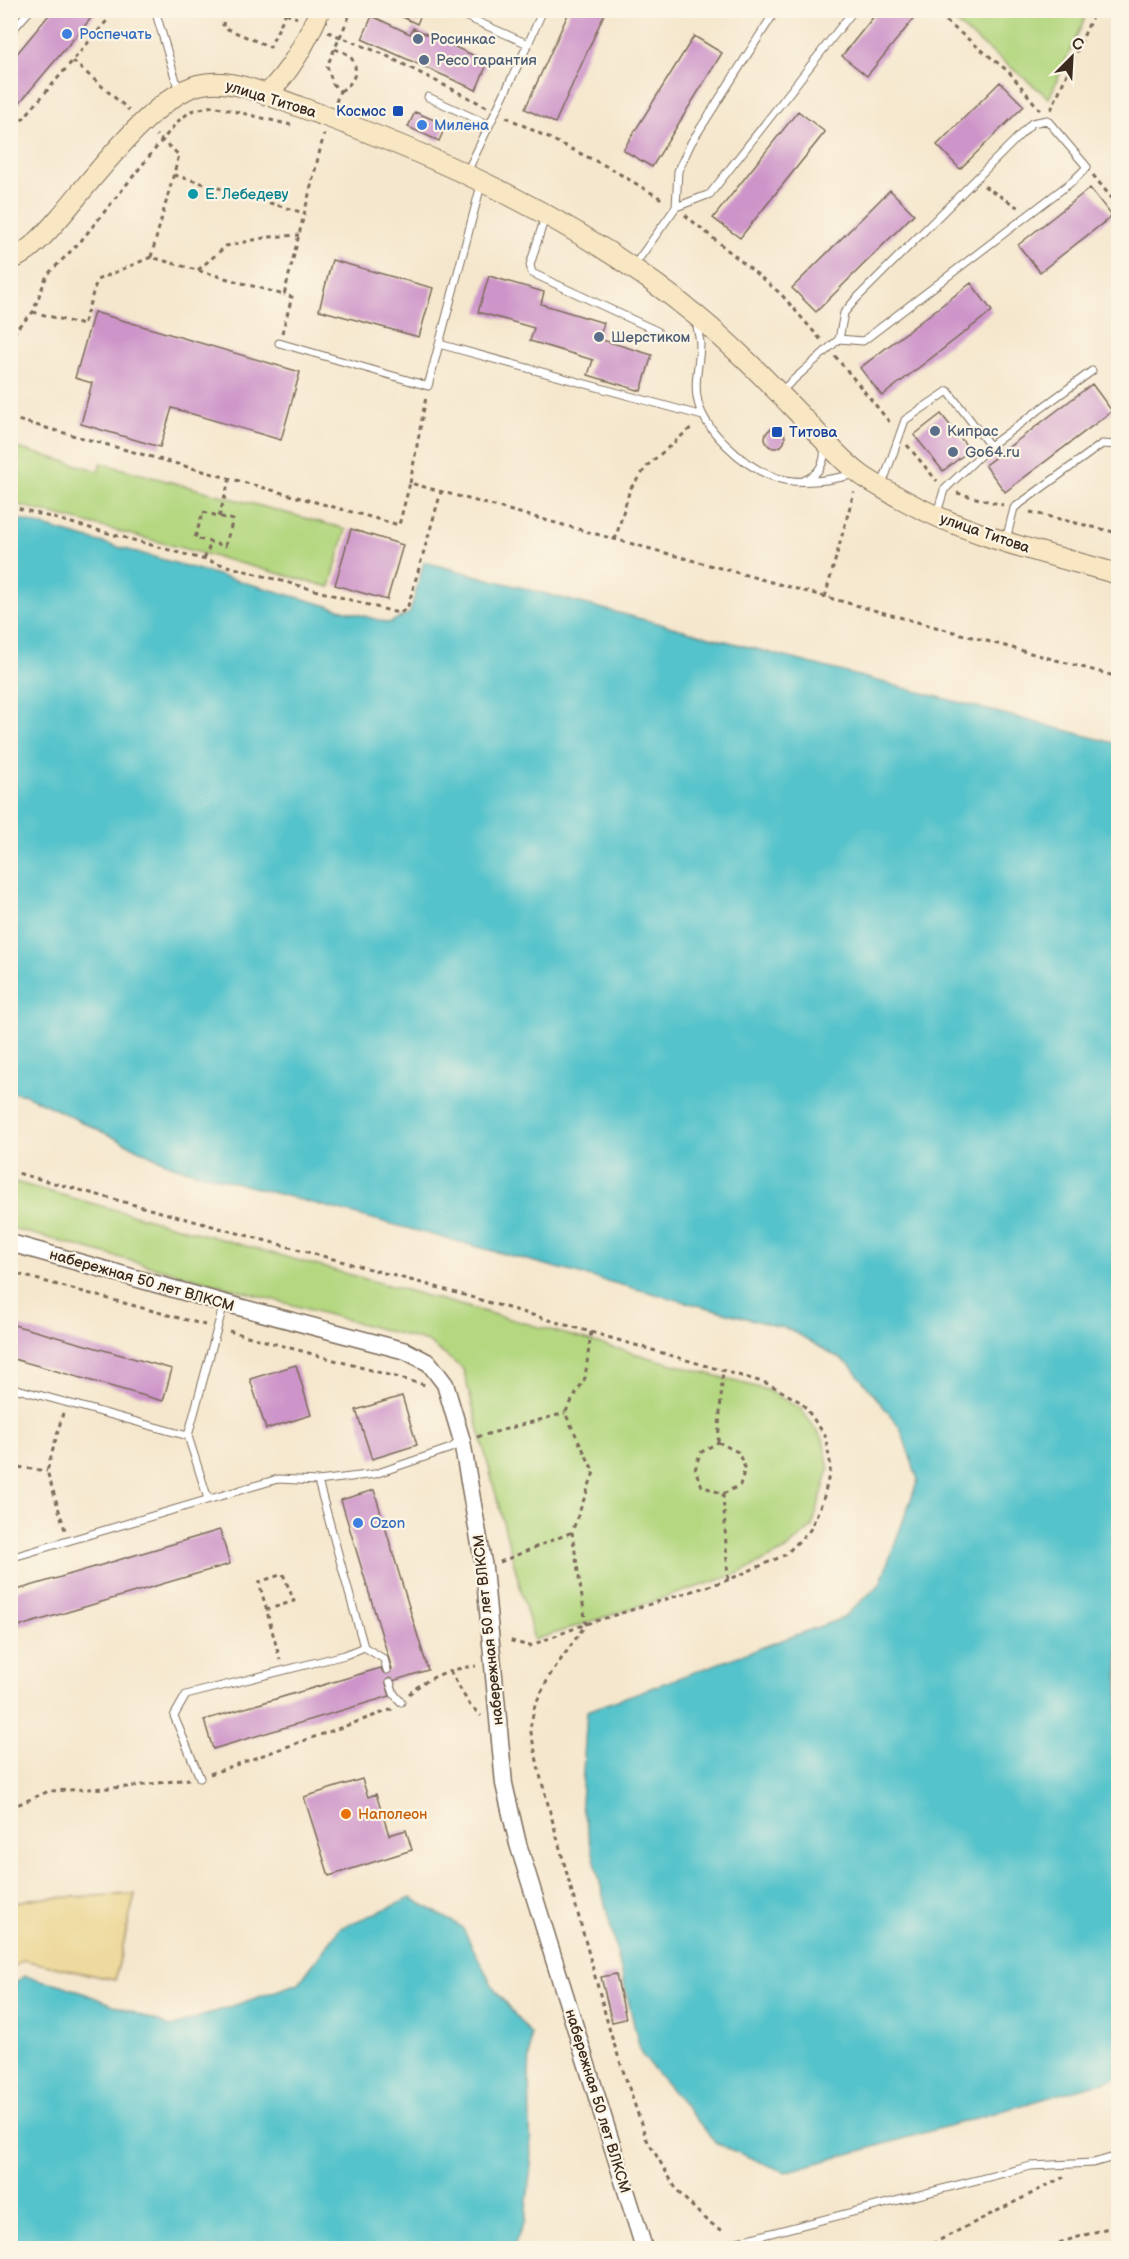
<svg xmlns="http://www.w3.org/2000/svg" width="1129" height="2259" font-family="'Balsamiq Sans',sans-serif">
  <rect width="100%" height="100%" fill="#fcf5e5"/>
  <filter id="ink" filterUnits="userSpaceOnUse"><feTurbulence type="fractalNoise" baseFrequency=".0167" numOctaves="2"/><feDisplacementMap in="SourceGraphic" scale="12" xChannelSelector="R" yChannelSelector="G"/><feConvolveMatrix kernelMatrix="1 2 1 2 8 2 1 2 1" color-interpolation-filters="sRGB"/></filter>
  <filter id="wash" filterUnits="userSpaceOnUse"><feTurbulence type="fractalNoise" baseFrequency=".008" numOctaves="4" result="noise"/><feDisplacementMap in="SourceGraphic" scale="24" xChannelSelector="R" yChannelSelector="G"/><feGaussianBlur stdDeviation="1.35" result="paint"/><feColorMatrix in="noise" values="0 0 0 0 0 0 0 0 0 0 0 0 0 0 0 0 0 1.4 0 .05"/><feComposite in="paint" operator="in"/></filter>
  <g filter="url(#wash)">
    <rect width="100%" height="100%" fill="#f5e7cd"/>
    <path fill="#b4d780" stroke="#78804f" stroke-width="1.5" d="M941 11H1088L1049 98Z
      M10 446 99 471 100 463 346 529 330 587 11 503Z
      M11 1181 767 1390 801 1409 823 1439 829 1469 812 1527 784 1551 737 1574 534 1640 463 1369 428 1342 11 1228Z"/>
    <path fill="#eeda9e" stroke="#94825e" stroke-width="1.5" d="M135 1894 115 1980 23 1960 11 1969V1904L30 1899Z"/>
    <path fill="#55c3cb" stroke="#487674" stroke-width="1.5" d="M11 517 389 623 410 613 424 562 1118 744V2078L785 2172 717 2144 641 2054 581 1803 587 1711 843 1618 880 1584 918 1480 900 1427 849 1364 791 1330 173 1166 26 1095 11 1092Z
      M411 1898 462 1927 496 1992 531 2034 529 2076 531 2166 525 2220 513 2248H11V1986L24 1976 62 1985 171 2027 299 1983 340 1928Z"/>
    <g id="blocks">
      <path fill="#cd94c9" d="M53 10H98L10 114V62Z
        M388 10H423L417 24Z
        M570 10H606L555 123 525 109Z
        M879 10H921L867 76 842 56Z
        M372 16 410 34 413 28 488 62 476 90 362 39Z
        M694 36 722 53 652 167 623 150Z
        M1000 82 1024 106 960 169 937 145Z
        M798 111 825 132 740 238 713 218Z
        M415 112 446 125 439 141 408 127Z
        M1090 188 1112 216 1040 272 1018 245Z
        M890 190 914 214 816 312 792 288Z
        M332 260 433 288 419 337 319 310Z
        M489 276 544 292 541 304 604 323 599 339 652 355 641 391 588 375 593 360 530 341 534 328 478 312Z
        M971 283 992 311 882 396 860 368Z
        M94 312 300 372 281 440 172 408 160 447 81 424 92 383 75 378Z
        M1092 384 1112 411 1005 492 985 465Z
        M1118 396V409L1112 401Z
        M941 414 970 450 943 471 914 435Z
        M765 438a10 10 0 1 1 20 0a10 10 0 1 1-20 0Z
        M351 529 403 545 387 600 335 585Z
        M10 1324 172 1369 163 1401 10 1358Z
        M296 1365 311 1415 266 1429 250 1379Z
        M402 1396 417 1445 372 1459 356 1410Z
        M374 1490 428 1670 386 1683 390 1696 213 1749 204 1720 381 1668 383 1672 392 1669 341 1500Z
        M220 1530 230 1564 10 1629V1592Z
        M362 1779 368 1797 376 1794 389 1835 406 1830 412 1850 329 1876 304 1797Z
        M616 1974 626 2019 612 2022 601 1977Z"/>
    </g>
  </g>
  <g filter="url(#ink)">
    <use href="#blocks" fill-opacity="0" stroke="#7c6c5b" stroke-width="1.5"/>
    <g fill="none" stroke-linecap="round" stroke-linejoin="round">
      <defs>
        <path id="service" d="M155 10 179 91
          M462 10 460 14 528 44 467 172
          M10 33 30 10
          M528 44 543 10
          M428 97 489 125
          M676 207 710 194 854 10
          M545 217 530 265 532 273 657 331
          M633 267 676 207 678 171 691 143 776 10
          M696 320C697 328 699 335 700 343 700 363 693 382 698 402 702 419 714 433 725 444 768 487 800 487 856 474
          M279 343 428 386 481 185
          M439 344 703 416
          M781 391 839 339 844 313 855 300 1032 123 1047 120 1087 167 1074 180 863 341 839 339
          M805 480C819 474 826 462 824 446
          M882 485 905 420 948 391 990 446 1092 371
          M937 513 944 490 990 446
          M1006 540 1014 508 1102 444 1118 445
          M10 1387 188 1436 224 1303
          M188 1436 208 1499
          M10 1558 278 1479 318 1481
          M364 1647 384 1659 387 1670
          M390 1682 394 1694 401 1702
          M200 1778 174 1716 186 1695 345 1655 364 1647 318 1481 375 1474 451 1448 460 1442
          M713 2248 1031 2166 1093 2163 1118 2156"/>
        <path id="tertiary" d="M10 1243 224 1303 406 1351 429 1363 445 1384 462 1441 484 1568 504 1784 518 1844 644 2248"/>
        <path id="secondary" d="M266 95C291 71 306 42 320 10
          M10 260C29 253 47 232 60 217 90 182 154 96 198 85 231 76 269 96 300 107 441 157 582 221 698 317 737 349 772 386 808 423 824 440 841 460 860 474 872 483 886 490 900 498 968 536 1044 553 1118 574"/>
      </defs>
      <use href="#service" stroke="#7c6c5b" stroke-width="9"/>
      <use href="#tertiary" stroke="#7c6c5b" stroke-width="19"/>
      <use href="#secondary" stroke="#7c6c5b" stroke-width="22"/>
      <path stroke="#7c6c5b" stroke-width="3" stroke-dasharray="4.5 4.5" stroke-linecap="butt" d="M218 10 224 13 228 10
        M932 10 1009 72 1040 110
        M224 13 223 27 270 47 287 10
        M286 13 297 18
        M328 32 383 54 487 107
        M335 49C339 51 345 52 348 55 362 66 354 85 340 91
        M73 61 129 110
        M336 102 340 91 333 84 327 66 352 10
        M1051 110 1095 10
        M506 117 608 167 665 201
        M10 134 116 10
        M174 175 304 213
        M1093 175 1118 206
        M984 186 1019 208
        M685 215 781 294 821 340
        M151 257 179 155 156 135
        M198 270 226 246 268 237 299 235
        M33 312 83 325 97 280 151 257 284 295 324 134
        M282 333 292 297 284 295
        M10 352 16 329 33 312 47 275 80 242 177 122 191 111 213 106 291 125
        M835 356 892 425
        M10 418 399 525 410 483 1118 677
        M907 445 937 481
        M410 483 426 397
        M957 493 1003 505
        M10 506 394 612H402L408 606 441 492
        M203 512 233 520 225 546 195 538Z
        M1030 512 1118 533
        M219 517 230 478
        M615 540 630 489 649 464 693 426
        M204 559 211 543
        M825 597 854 492
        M10 1171 436 1287 769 1384 802 1403 825 1435 831 1467 823 1500 810 1530 785 1555 728 1580 586 1624 529 1646 508 1640
        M10 1272 205 1325
        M229 1331 425 1385
        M591 1332 585 1378 565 1413 594 1472 572 1532 586 1624 550 1675 535 1705 530 1728 540 1775 611 2035 646 2138 678 2192 707 2221 725 2232
        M63 1413 47 1471 65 1530
        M477 1437 565 1413
        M718 1442 738 1452 745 1468 740 1485 723 1494 702 1486 695 1470 700 1453Z
        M718 1442 723 1369
        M10 1466 47 1471
        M723 1494 728 1579
        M500 1562 572 1532
        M266 1610 294 1601 283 1574 259 1582 280 1660
        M450 1671 469 1704 481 1716
        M409 1694C427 1677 452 1668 476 1666
        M210 1774 393 1709
        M10 1808 49 1791 128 1787 189 1779
        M924 2248 1064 2177
        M1042 2248 1118 2225"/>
      <use href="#service" stroke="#fff" stroke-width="7"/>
      <use href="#tertiary" stroke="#fff" stroke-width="16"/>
      <use href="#secondary" stroke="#f9e7c3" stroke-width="20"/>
    </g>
  </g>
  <g fill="#3f7fe0" stroke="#fcf5e5" stroke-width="2">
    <circle cx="67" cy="34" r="6"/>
    <circle cx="422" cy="125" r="6"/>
    <circle cx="358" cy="1523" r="6"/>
  </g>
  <g fill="#5c6f8a" stroke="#fcf5e5" stroke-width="2">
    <circle cx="418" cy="39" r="6"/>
    <circle cx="424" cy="60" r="6"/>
    <circle cx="599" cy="337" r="6"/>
    <circle cx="935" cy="431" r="6"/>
    <circle cx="953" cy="452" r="6"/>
  </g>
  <g fill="#1a4fb4" stroke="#fcf5e5" stroke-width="2">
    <rect x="392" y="105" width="12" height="12" rx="3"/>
    <rect x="771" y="426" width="12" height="12" rx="3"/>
  </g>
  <circle fill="#0f9aa8" stroke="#fcf5e5" stroke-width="2" cx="193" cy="194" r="6"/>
  <circle fill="#e8710a" stroke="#fcf5e5" stroke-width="2" cx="346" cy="1814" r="6"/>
  <g text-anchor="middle" stroke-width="4.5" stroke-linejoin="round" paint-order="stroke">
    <g font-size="15" fill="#366cbe" stroke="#fcf5e5" text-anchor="start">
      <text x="79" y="39">Роспечать</text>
      <text x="434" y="130">Милена</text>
      <text x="370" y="1528">Ozon</text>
    </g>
    <g font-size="15" fill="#4e5e75" stroke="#fcf5e5" text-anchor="start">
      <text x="430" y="44">Росинкас</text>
      <text x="436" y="65">Ресо гарантия</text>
      <text x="611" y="342">Шерстиком</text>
      <text x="947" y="436">Кипрас</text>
      <text x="965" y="457">Go64.ru</text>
    </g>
    <g font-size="15" fill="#3b2a1e" stroke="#fcf5e5">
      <text transform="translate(271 99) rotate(17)" y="5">улица Титова</text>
      <text transform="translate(985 533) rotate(19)" y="5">улица Титова</text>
      <text transform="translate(142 1280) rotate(16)" y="5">набережная 50 лет ВЛКСМ</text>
      <text transform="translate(488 1630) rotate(-96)" y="5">набережная 50 лет ВЛКСМ</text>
      <text transform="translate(598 2101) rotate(73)" y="5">набережная 50 лет ВЛКСМ</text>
    </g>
    <g font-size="15" fill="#164399" stroke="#fcf5e5" text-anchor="end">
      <text x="386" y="116">Космос</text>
      <text x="789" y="437" text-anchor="start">Титова</text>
    </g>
    <g font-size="15" fill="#0d838f" stroke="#fcf5e5" text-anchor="start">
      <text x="205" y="199">Е. Лебедеву</text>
    </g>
    <g font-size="15" fill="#c56008" stroke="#fcf5e5" text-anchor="start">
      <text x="358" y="1819">Наполеон</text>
    </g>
  </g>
  <rect width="1129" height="2259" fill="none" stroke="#fcf5e5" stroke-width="36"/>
  <g transform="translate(1072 57) rotate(24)" stroke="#fcf5e5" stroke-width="4.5" paint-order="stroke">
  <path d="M0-4.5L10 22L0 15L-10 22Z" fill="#3b2a1e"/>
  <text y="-9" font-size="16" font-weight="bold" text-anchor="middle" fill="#3b2a1e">С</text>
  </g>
</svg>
